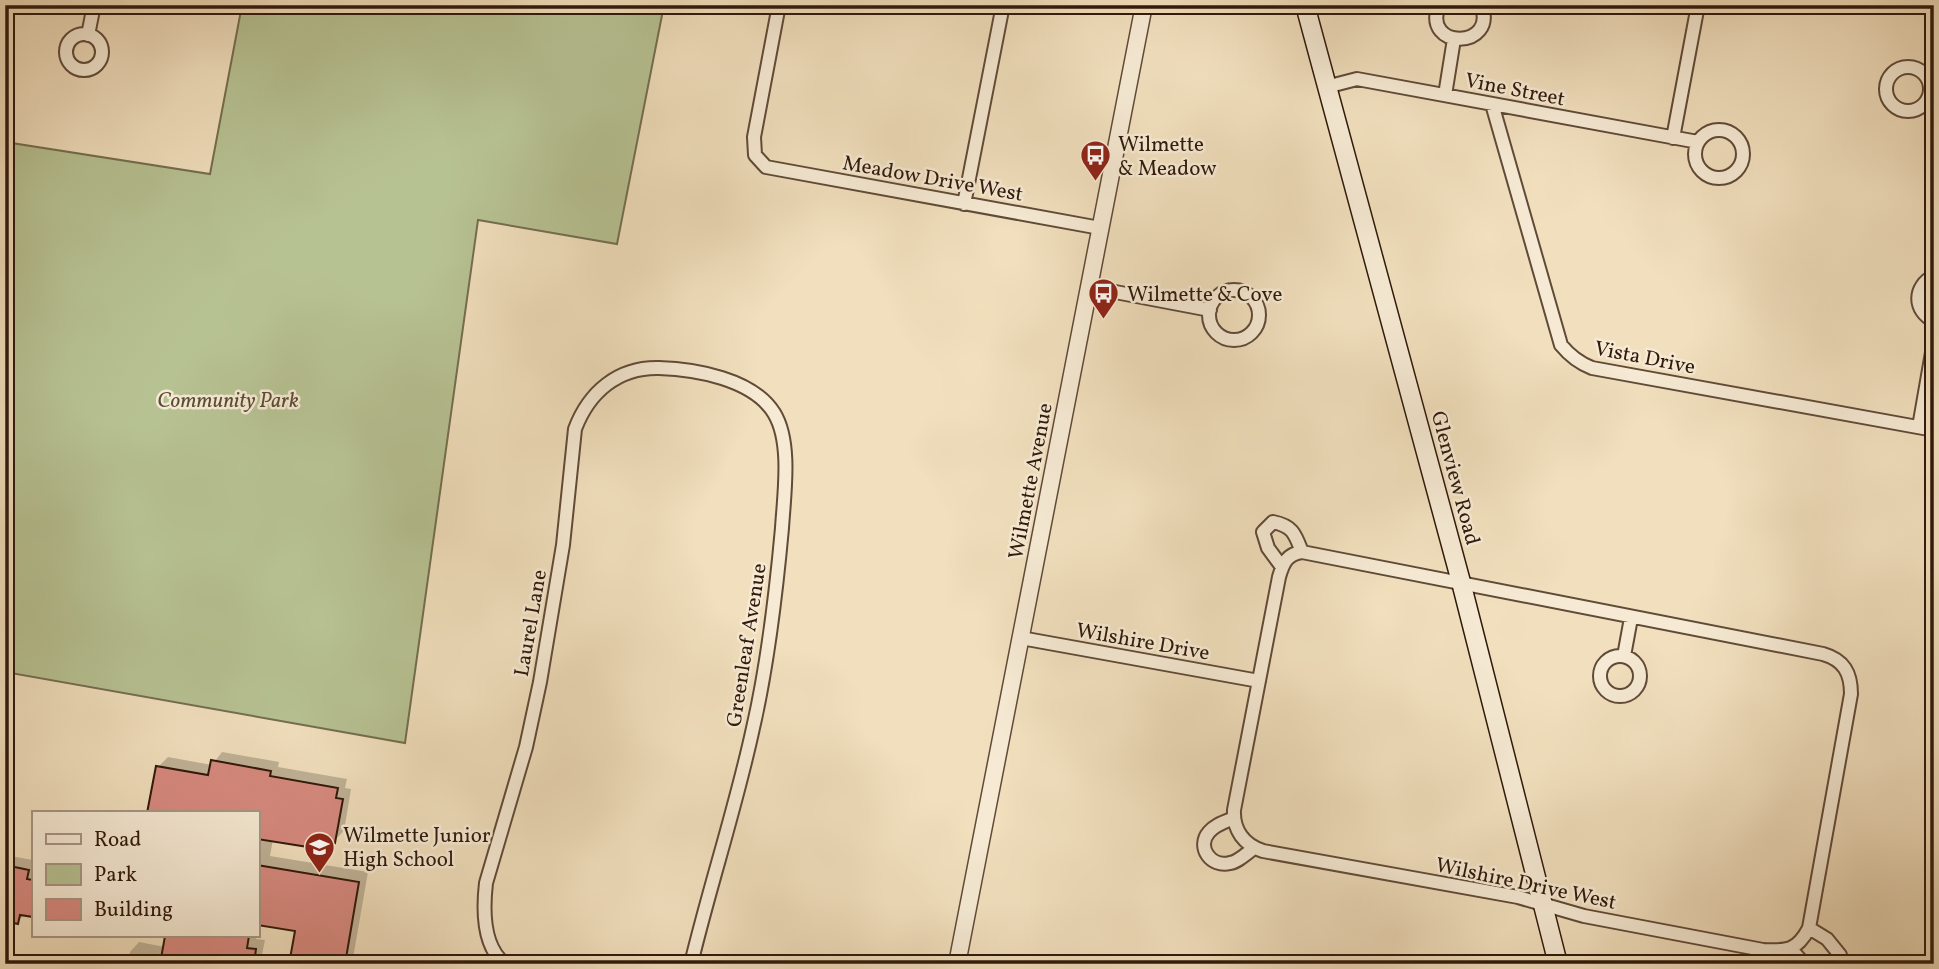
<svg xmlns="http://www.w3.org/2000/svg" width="1939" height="969" font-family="Vollkorn,serif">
  <rect width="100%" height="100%" fill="#f1dfbd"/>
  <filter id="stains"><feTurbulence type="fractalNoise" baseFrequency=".00286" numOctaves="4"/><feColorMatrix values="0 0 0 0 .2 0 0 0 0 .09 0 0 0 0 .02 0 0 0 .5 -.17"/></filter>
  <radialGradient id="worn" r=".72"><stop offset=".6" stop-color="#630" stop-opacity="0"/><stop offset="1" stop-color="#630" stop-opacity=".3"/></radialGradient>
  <path fill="#b7c293" stroke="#746e4f" stroke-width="2" d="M242 5H664L617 244 478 220 405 743 5 672V142L210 174Z"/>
  <path fill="#0003" d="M222 752 279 762 278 767 347 779 345 788 351 789 344 831 326 848 273 839 270 856 368 872 352 964H291L297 930 259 923 257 931V813H149L158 767 168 757 212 765Z
    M5 855 33 860V916L25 914 17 922 5 920Z
    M166 936H256V939L265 940 260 964H128L130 952 139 942 165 947Z"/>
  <path fill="#d78a80" stroke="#30190b" stroke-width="2" d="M211 760 271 771 270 776 338 788 336 798 343 799 335 843 328 841 327 850 257 839V813H147L156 766 208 775Z
    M5 865 29 870 27 879 33 880V917L20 915 18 924 5 921Z
    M257 865 359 882 345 964H289L295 931 257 925Z
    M165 936H249L247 948 256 949 254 964H160Z"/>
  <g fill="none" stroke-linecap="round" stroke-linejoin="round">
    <defs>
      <path id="minor" d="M779 5 754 137 755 155 766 167 1100 228
        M1439 5C1421 51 1499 49 1481 5
        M66 52a18 18 0 1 1 36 0a18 18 0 1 1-36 0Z
        M88 35 94 5
        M1886 89a22 22 0 1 1 44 0a22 22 0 1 1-44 0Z
        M1326 87 1357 79 1698 142
        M1445 95 1454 39
        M1492 104 1561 345C1570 356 1579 363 1592 368L1934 430
        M1695 154a24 24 0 1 1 48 0a24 24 0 1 1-48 0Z
        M1673 138 1698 5
        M964 204 1003 5
        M1934 276C1913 286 1913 311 1934 321
        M1089 287 1210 310
        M1209 315a25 25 0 1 1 50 0a25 25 0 1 1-50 0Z
        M1919 427 1934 341
        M1302 552 1823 654C1844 660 1851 673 1851 694L1809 928C1797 951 1787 951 1763 950L1584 916 1518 897 1263 851C1244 845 1233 830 1234 810L1279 577C1283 563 1287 554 1302 552Z
        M1282 567 1268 548 1263 532 1273 522C1293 526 1295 534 1302 552
        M1021 638 1259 681
        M1600 676a20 20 0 1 1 40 0a20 20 0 1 1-40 0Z
        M1624 656 1631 618
        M1234 818C1225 822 1216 824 1209 832 1196 847 1211 868 1230 863 1238 862 1247 853 1254 848
        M1809 928 1827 939 1840 955 1836 964
        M1791 949 1804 964
        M505 964C482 946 483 909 486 883L526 747 540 682 563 545 575 429C589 392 618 367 659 368 695 369 753 379 774 413 792 442 784 495 782 528 776 594 768 663 753 728 736 807 710 885 691 964"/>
      <path id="tertiary" d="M957 964 1144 5"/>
      <path id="secondary" d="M1305 5 1461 582 1558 964"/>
    </defs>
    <use href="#minor" stroke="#604a38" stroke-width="16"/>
    <use href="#tertiary" stroke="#604a38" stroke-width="19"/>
    <use href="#secondary" stroke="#30190b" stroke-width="21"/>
    <use href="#minor" stroke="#f6ead4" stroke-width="12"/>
    <use href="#tertiary" stroke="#f6ead4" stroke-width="16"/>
    <use href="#secondary" stroke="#f6ead4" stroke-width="18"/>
  </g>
  <defs>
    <symbol id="bus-pin" viewBox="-11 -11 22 30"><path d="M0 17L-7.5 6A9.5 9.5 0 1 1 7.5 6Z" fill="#8f2418" stroke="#f6ead4"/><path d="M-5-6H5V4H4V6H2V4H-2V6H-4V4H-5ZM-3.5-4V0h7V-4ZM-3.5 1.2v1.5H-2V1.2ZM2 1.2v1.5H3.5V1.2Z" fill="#fff"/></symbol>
    <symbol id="school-pin" viewBox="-11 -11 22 30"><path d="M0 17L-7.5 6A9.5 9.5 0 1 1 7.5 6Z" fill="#8f2418" stroke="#f6ead4"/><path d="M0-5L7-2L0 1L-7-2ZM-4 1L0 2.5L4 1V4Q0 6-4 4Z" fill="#fff"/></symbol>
  </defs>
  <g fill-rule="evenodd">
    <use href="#bus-pin" x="1078" y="138" width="35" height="47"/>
    <use href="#bus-pin" x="1086" y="276" width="35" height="47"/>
    <use href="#school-pin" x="302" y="830" width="35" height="47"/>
  </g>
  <g text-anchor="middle" stroke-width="5" stroke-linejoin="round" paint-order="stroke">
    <g font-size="21" fill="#30190b" stroke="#f6ead4">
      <text transform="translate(1515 89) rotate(11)" y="7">Vine Street</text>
      <text transform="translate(933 178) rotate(10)" y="7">Meadow Drive West</text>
      <text transform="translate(1645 357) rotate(11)" y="7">Vista Drive</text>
      <text transform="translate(1456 478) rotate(75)" y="7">Glenview Road</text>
      <text transform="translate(1030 481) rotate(-79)" y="7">Wilmette Avenue</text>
      <text transform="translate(530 623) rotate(-80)" y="7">Laurel Lane</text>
      <text transform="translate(1143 641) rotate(10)" y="7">Wilshire Drive</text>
      <text transform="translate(746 645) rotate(-81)" y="7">Greenleaf Avenue</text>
      <text transform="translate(1526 883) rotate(12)" y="7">Wilshire Drive West</text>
    </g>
    <g font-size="21" fill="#30190b" stroke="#f6ead4" text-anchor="start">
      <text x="1118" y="151">Wilmette<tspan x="1118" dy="24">&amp; Meadow</tspan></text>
      <text x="1127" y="301">Wilmette &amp; Cove</text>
      <text x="343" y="842">Wilmette Junior<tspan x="343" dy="24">High School</tspan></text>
    </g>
    <g font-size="21" font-style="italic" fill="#584c34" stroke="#f6ead4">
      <text x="228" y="407">Community Park</text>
    </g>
  </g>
  <rect width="1939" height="969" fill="none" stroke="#f1dfbd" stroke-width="28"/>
  <rect x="7" y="7" width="1925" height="955" fill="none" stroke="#30190b" stroke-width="3.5"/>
  <rect x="14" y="14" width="1911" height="941" fill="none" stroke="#30190b" stroke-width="2"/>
  <rect x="32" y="811" width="228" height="126" fill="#f6ead4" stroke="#a79684" stroke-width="2"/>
  <rect x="46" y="834" width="35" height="10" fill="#f6ead4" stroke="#a79684" stroke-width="2"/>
  <text x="94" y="846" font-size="21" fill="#30190b">Road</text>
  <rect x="46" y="864" width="35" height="21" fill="#b7c293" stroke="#a79684" stroke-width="2"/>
  <text x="94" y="881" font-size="21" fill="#30190b">Park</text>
  <rect x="46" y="899" width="35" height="21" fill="#d78a80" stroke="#a79684" stroke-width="2"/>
  <text x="94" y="916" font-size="21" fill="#30190b">Building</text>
  <rect width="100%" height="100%" filter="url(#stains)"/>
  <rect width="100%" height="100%" fill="url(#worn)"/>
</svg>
